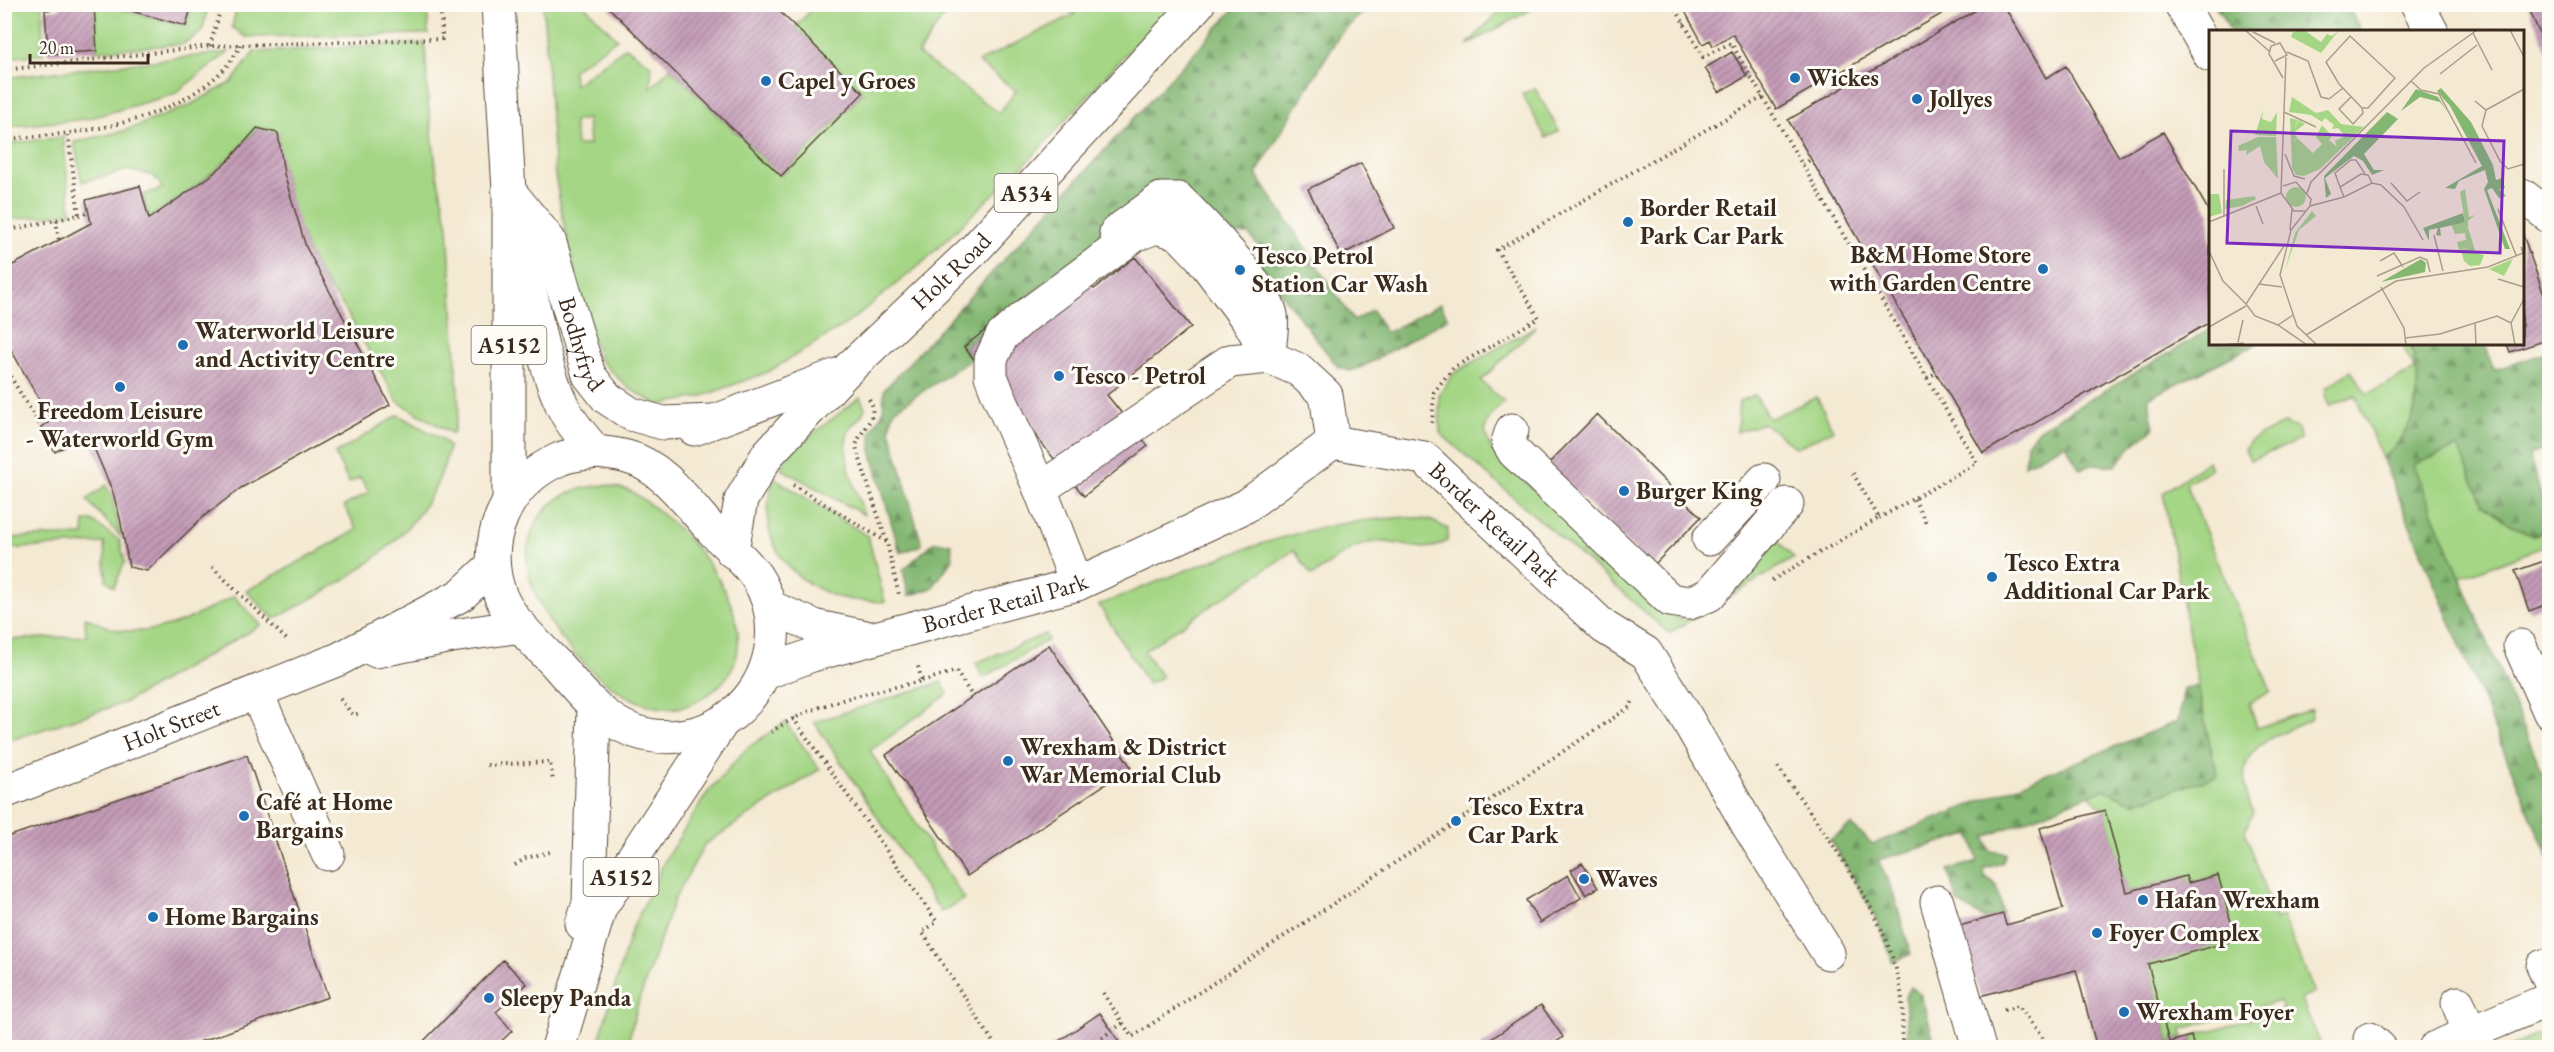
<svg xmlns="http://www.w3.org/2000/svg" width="2554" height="1052" font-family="'EB Garamond',serif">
  <defs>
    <pattern id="forest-firs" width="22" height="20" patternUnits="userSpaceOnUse" patternTransform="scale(1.5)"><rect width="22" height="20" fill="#83b772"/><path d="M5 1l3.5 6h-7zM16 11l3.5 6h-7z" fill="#6c955d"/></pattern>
    <pattern id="building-hatch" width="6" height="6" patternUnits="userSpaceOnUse" patternTransform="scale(1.5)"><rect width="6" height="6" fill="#c49bb7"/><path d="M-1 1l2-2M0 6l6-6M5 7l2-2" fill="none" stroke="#a07f94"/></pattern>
  </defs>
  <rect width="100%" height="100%" fill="#fdfcf7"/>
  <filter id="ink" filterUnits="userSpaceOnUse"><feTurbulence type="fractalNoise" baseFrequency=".0167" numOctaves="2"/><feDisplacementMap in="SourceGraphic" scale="12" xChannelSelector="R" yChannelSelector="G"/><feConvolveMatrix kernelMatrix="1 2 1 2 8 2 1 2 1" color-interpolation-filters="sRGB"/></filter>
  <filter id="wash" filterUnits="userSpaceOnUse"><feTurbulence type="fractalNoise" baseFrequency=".008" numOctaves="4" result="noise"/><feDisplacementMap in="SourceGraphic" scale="24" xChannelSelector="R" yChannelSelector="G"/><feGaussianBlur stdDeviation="1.35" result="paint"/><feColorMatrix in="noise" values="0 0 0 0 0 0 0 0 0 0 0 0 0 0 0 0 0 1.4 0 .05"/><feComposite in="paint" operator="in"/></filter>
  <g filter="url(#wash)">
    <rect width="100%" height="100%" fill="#f4e9d2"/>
    <path fill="#a4d685" stroke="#708052" stroke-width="1.5" fill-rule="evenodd" d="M5 4 42 5 43 54 5 58Z
      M79 5H103L186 26 192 5H201L207 11 202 32 183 44 97 51 94 6 79 7Z
      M237 5H428V34L246 37 232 27Z
      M543 5H584L617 39 573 70 574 85 626 47 652 66 650 89 670 68 781 176 863 93 795 27 816 5H939L948 10 918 54 999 113 1016 91 978 62 1075 14 1055 5H1170L1033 156 920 265 845 325 768 372 700 397 658 405 628 388 601 361 587 326 565 230 555 175ZM587 119 589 145H576L574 121Z
      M1505 5H1539L1467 45Z
      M425 43 428 102 437 174 448 227 459 409 453 434 398 402 343 306 321 276 306 247 292 208 278 147V133L257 128C226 166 189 192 149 219L143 195 163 188 154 176 128 170 82 182 74 142 124 131 188 106 232 82 254 52Z
      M229 52 174 94 87 119 5 127V78Z
      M1535 88 1559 131 1546 138 1522 94Z
      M63 137 71 213 5 220V144Z
      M1536 326 1481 381 1504 402C1484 422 1478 430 1496 455L1679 619 1688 618 1774 537 1794 558 1669 633 1440 433 1439 395 1454 373Z
      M2402 344H2410C2424 386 2420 429 2382 458L2355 395 2330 406C2325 399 2324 395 2327 387L2351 371 2367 394 2415 370Z
      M1755 395 1769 419 1817 397 1833 430 1796 448 1764 423 1737 432 1739 401Z
      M860 397 865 408C861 422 853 420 849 430 839 455 857 490 864 515L780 468 794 449Z
      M398 415 442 439 449 447C431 535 348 581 274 619L246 591 357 530 344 506 369 492 360 477 349 483 335 454Z
      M2285 423 2298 429 2301 440 2250 460 2245 449 2251 440Z
      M2458 447 2513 526 2533 535 2549 531V545L2460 577 2412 465Z
      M2208 461 2211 469 2186 483 2271 692 2249 703 2257 728 2312 709 2310 720C2261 741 2228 752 2253 812L2245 831 2275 920 2282 916 2315 993 2301 999 2322 1047H2194L2191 1036 2283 1010 2280 1001 2182 1029 2183 1037 2169 1042 2148 964 2218 875 2188 883 2186 876 2127 892 2105 811 2089 795 2104 789 2133 803 2218 775 2207 733 2163 493Z
      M774 478 868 536 885 602C867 601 846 601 829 594 778 572 756 531 774 478Z
      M106 485 112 498 121 537 87 500Z
      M606 485C613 487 621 488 628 490 639 495 649 504 658 511 713 553 789 661 691 704 626 732 525 617 527 556 527 543 532 532 537 521 552 495 578 487 606 485Z
      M1404 517 1430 520 1448 529 1447 541C1421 557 1400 539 1374 542 1350 545 1331 563 1312 576L1294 550 1144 651 1162 677 1148 684 1099 605C1179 573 1260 538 1345 523 1365 520 1385 519 1404 517Z
      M84 521H92L120 541 125 562 114 587 106 580 104 543 5 549V538L84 535Z
      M234 596 261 625 126 702 5 742V640L86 636 85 617C98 623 114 631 129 631 168 633 202 613 234 596Z
      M1045 634 1048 640 983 678 976 663Z
      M942 682 948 694 870 751 964 899 941 912 814 722Z
      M785 722 820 769 705 844 674 900 638 1003 627 1047H597L631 931 666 858 708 792 746 749Z
      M2549 1030V1047H2509Z"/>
    <path fill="url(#forest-firs)" stroke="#5f7048" stroke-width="1.5" d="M1238 5H1371L1340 34 1256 174 1354 321 1372 310 1386 333 1440 304 1448 318 1362 367 1350 371 1338 367 1257 263 1265 255 1249 234H1219L1162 190 964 347 973 358 895 410 892 416 890 430 922 545 900 553 871 451V432L883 412 884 390Z
      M2215 5H2347L2361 31H2231Z
      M2210 329V344H2257L2148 398 2154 428 2131 447 2115 466 2094 464 2080 469 2065 444 2025 465 2027 443 2039 429Z
      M2410 344H2485L2494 370 2549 352V448L2529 455 2544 505 2549 504V531L2533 535 2513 526 2483 504 2458 447 2413 465 2549 788V860L2382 458C2420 429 2424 386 2410 344Z
      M934 542 951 544 953 559 932 588 909 596 903 570Z
      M2198 686 2207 733 2218 776 2133 803 2104 789 1985 837 1990 851 2006 853 2002 863 1984 869 1985 876 1997 886 2003 914 1985 919 1957 902 1948 870 1978 861 1970 834 1878 860 1893 892 1911 954 1892 962C1881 918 1853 879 1830 840L1851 825 1873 844 2178 721 2184 688Z
      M1910 987 1921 995 1936 1047H1908L1905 997Z"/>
    <g id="blocks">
      <path fill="url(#building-hatch)" d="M61 4H79V7L94 6 97 51 48 54 45 10 60 9Z
        M106 4H192L186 26Z
        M605 4H772L863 93 781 176Z
        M1681 4H1959L1776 109 1733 34 1713 46 1710 40 1703 44Z
        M1986 4H2003L2046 78 2066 66 2119 157 2163 132 2210 213V322L1983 453 1788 120Z
        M2527 4H2550V58Z
        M1732 52 1747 76 1719 92 1705 68Z
        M257 128 278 133 284 174 306 247 390 405 241 488 203 517 147 571 129 567 120 518 112 490 88 434 55 452 41 427 51 421 4 337V263L13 265 91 223 86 200 140 186 149 219 209 177 228 161Z
        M1361 163 1394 228 1341 255 1308 189Z
        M2522 232 2550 312V339L2510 352 2507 344H2522Z
        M1135 257 1191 327 1107 395 1148 446 1084 496 964 347 1029 295 1089 285 1094 289Z
        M1597 414 1701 517 1652 567 1548 464Z
        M2550 559V603L2529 611 2515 571Z
        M1049 645 1131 767 967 876 886 755Z
        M247 755 328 997 182 1048H4V838Z
        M2105 810 2127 892 2186 876 2188 883 2218 875 2236 940 2148 964 2169 1042 2191 1036 2194 1048H2097L2076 970 1980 996 1959 926 2003 914 2006 925 2063 909 2040 828Z
        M1582 863 1598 888 1586 895 1571 870Z
        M1568 875 1581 898 1540 923 1526 900Z
        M503 960 527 984 496 1012 512 1031 494 1048H417Z
        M1541 1005 1563 1037 1548 1048H1478Z
        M1100 1013 1123 1048H1049Z"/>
    </g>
  </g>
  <g filter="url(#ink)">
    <use href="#blocks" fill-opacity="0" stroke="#574739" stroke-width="1.5"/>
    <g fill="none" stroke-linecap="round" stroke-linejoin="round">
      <defs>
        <g id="minor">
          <path d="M2181 4 2210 55"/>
          <path d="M2417 4 2432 32"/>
          <path d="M2522 195 2550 217"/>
          <path d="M1116 232 1161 199H1178C1199 219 1267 289 1271 315 1273 328 1269 344 1269 357"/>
          <path d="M1512 430 1508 442 1514 452 1670 600 1689 603 1709 595 1787 504"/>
          <path d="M1040 489 998 394 991 376V359L1002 336 1028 314 1135 235 1156 227 1178 233 1200 256 1250 323 1269 357"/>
          <path d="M1709 539 1764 480"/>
          <path d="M1077 584 1040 489 1230 361 1269 357 1299 370 1326 395 1333 442"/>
          <path d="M770 607 817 627 865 637"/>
          <path d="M2520 646 2550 713"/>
          <path d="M376 651 452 636 521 626"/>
          <path id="s1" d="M765 673 812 655 1077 584 1246 506 1333 442 1424 458 1604 627 1646 653 1682 710 1749 827 1828 953"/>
          <path d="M256 692 328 854"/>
          <path id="s2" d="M4 792 339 659 461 595 493 565"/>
          <path d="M1937 902 1979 1048"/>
          <path d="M2543 966 2550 982"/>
          <path d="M2458 1003 2470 1033 2550 999"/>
          <path d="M2370 1039 2380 1048"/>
          <path d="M2435 1048 2470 1033"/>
        </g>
        <g id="major">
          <path d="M498 4 509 191V499"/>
          <path id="s3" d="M509 191 549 240 589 375 607 398 631 414 663 423 713 421"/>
          <path d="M522 251C534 303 540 359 563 407 571 424 584 438 596 452"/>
          <path d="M694 429 837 375"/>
          <path d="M596 452C606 453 617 454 627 457 663 466 688 504 712 530 726 545 744 559 756 576 786 622 773 681 733 714 702 739 657 744 622 726 595 712 575 685 556 664 537 644 512 622 501 597 479 541 506 482 560 459 571 454 585 454 596 452Z"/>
          <path id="s4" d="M732 551 741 500 768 454 845 372 974 250 1198 4"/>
          <path d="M582 924 589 903 594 705"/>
          <path d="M558 1048 600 908 721 724"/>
        </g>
      </defs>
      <use href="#minor" stroke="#574739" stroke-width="35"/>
      <use href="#major" stroke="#574739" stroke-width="35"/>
      <path stroke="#574739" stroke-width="4" stroke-dasharray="1.5 4.5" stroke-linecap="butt" d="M1673 4 1703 57 1731 43 1977 463 1879 518
        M1684 24 1690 21
        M210 46 222 4
        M4 70 210 46 442 39 441 4
        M4 139C77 134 162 126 219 74 228 66 235 55 241 45
        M1803 165 1811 159
        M79 215 89 213
        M56 220 59 241
        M4 231 79 215 68 134
        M1854 252 1863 247
        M4 366 41 427
        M1927 378 1936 373
        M869 399C881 418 859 429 856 447L887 543 899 595
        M1432 423 1434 392 1453 368 1539 318 1497 250 1763 97
        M793 485 887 542
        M1914 499 1927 525
        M212 567 287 640
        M1772 580 1879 518 1851 470
        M922 681 956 671 973 697
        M340 699 353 715 361 713
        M793 718 937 922 922 932 997 1048
        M771 732C816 701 870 693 922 681L917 663
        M487 765 550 762 553 781
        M1778 767C1822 830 1889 914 1901 992 1904 1010 1902 1029 1902 1048
        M515 865 526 858 554 851
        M1103 993 1132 1037 1630 707 1632 702
        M2004 1010 2019 1006 2050 1048
        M1087 1048 1123 1023"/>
      <use href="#minor" stroke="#fff" stroke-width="33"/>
      <use href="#major" stroke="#fff" stroke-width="33"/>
    </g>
  </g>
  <g fill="#1f6fb2" stroke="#fdfcf7" stroke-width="2">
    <circle cx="1795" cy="78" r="6"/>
    <circle cx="766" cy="81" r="6"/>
    <circle cx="1917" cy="99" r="6"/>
    <circle cx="1628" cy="222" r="6"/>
    <circle cx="2043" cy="269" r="6"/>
    <circle cx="1240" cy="270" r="6"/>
    <circle cx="183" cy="345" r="6"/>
    <circle cx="1059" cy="376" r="6"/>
    <circle cx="120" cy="387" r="6"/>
    <circle cx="1624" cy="491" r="6"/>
    <circle cx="1992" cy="577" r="6"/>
    <circle cx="1008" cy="761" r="6"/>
    <circle cx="244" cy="816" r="6"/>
    <circle cx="1456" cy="821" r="6"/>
    <circle cx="1584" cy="879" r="6"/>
    <circle cx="2143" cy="900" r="6"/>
    <circle cx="153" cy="917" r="6"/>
    <circle cx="2097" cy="933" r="6"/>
    <circle cx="489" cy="998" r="6"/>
    <circle cx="2124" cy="1012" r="6"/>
  </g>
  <g text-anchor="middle" stroke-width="6" stroke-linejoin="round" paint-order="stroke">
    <g fill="#fdfcf7" stroke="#75695f" stroke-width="1.5">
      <rect x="994.5" y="174" width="63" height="38" rx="4.5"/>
      <rect x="471.5" y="326" width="75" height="38" rx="4.5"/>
      <rect x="583.5" y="858" width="75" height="38" rx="4.5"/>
    </g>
    <g font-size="22" font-weight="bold" fill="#3b2a1e">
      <text x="1026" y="201">A534</text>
      <text x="509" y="353">A5152</text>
      <text x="621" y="885">A5152</text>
    </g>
    <g font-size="24" font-weight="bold" fill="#3b2a1e" stroke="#fdfcf7" text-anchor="start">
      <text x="1807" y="86">Wickes</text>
      <text x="778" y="89">Capel y Groes</text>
      <text x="1929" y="107">Jollyes</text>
      <text x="1640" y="216">Border Retail<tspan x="1640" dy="28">Park Car Park</tspan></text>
      <text x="2031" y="263" text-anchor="end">B&amp;M Home Store<tspan x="2031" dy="28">with Garden Centre</tspan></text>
      <text x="1252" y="264">Tesco Petrol<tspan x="1252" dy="28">Station Car Wash</tspan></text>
      <text x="195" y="339">Waterworld Leisure<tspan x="195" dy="28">and Activity Centre</tspan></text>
      <text x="1071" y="384">Tesco - Petrol</text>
      <text x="120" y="419" text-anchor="middle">Freedom Leisure<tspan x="120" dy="28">- Waterworld Gym</tspan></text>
      <text x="1636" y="499">Burger King</text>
      <text x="2004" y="571">Tesco Extra<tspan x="2004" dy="28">Additional Car Park</tspan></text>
      <text x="1020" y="755">Wrexham &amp; District<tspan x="1020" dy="28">War Memorial Club</tspan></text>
      <text x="256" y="810">Café at Home<tspan x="256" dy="28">Bargains</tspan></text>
      <text x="1468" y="815">Tesco Extra<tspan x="1468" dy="28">Car Park</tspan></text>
      <text x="1596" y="887">Waves</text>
      <text x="2155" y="908">Hafan Wrexham</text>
      <text x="165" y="925">Home Bargains</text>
      <text x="2109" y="941">Foyer Complex</text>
      <text x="501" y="1006">Sleepy Panda</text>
      <text x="2136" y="1020">Wrexham Foyer</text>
    </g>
    <g font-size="24" fill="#3b2a1e" stroke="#fdfcf7">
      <text dy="8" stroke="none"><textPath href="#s4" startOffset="364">Holt Road</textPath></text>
      <text dy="8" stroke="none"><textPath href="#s3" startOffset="172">Bodhyfryd</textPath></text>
      <text dy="8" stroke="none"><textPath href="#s1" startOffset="808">Border Retail Park</textPath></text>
      <text dy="8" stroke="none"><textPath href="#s1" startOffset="250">Border Retail Park</textPath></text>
      <text dy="8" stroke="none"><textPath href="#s2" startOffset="180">Holt Street</textPath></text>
    </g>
  </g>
  <g transform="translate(2209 30)">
    <rect width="315" height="315" fill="#f4e9d2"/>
    <path d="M95 0 112 12 118 4 123 6 130 0 112 23 82 7 84 2ZM83 67 107 83 119 80 132 94 155 97 111 139 95 146 87 145 83 138 81 88 89 90 85 99 90 90 96 94 84 103 88 107 83 112 88 108 104 123 113 114 107 107 113 95 123 106 120 110 128 117 126 111 136 106 129 98 123 99 125 95 116 88 113 92 102 85 80 82ZM54 80 53 89 62 92 68 82 67 106 46 105ZM49 107H67L69 149 55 132 51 116 37 125 38 120 30 121 29 116ZM77 167a10 10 0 1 1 20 0a10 10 0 1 1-20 0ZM256 159 260 187 266 185 259 191V198L267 223 275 225 271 235 261 236 255 231 252 220 262 217 250 220 248 212 257 210 256 203 246 204 242 194 256 192 251 162ZM45 166 47 169 33 176 16 179 17 170ZM103 181 107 186 90 200 76 240 86 203ZM304 229 295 246 280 239Z" fill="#a4d685"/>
    <path d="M232 58 262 92 284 135 287 150 293 148 296 158 290 159 297 166 290 168 283 158 278 160 301 219H296L275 159 279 152 276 140 250 151 246 159 236 158 273 136 241 76 228 61ZM207 59 229 67 238 81 231 72 211 67 192 81ZM178 82 189 89 155 124 165 140H175L163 145 154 131 145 126 116 148 122 164 117 168 115 146ZM254 183 256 192 231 198 232 206 227 205 229 198 220 200V211L214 198ZM212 229 217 233 216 242 172 252Z" fill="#83b772"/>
    <path d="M0 164H10L13 183 0 187Z" fill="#a4d685"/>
    <path fill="none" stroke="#aa9d8a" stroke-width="1.5" d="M36 0 60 21M301 0 315 27M44 2 66 13M264 3 283 40M141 6 186 48 159 78H153L130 54 117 32ZM78 22 99 31 112 67 120 69 134 58M77 27 72 163 85 181H96M66 31 78 25 71 13 62 16 60 24 74 48M231 44 268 15M202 51 212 60 230 64 267 133M142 67 130 79 144 94 154 83 153 78M266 71 277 80 315 59M277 80 273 96 291 131 299 139 315 134M75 82 107 97M76 124 85 146 96 149M15 139V187M182 153 198 171 211 162M74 156 87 152 102 169 101 176 82 200 71 245 88 296 108 315M131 157 126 143 142 130H147L156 144M98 163 102 152 215 38 268 0M135 167 131 157 152 144 159 145 163 153M47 176 54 194M101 176 135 167 163 153 172 155 195 177 214 210M289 179 307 225M0 192 72 163M81 200 83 179M225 205 234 241M75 216 37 274 46 286 69 295 98 315M0 221 14 251 37 274M171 231 185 223 194 237M168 246 211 227 218 230 221 242M289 249 315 257M50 254 73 257M172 257 195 298 197 315M266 292 267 315M69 295 84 285M0 297 37 276M97 305 187 251 279 237 314 223 312 217M196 308 231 304 288 286 302 293M29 312 34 290M13 315 35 313M306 315 302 293 315 269"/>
    <path fill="#7b2cbf" fill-opacity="0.15" stroke="#7b2cbf" stroke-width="3" d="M22 101 295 111 291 223 18 213Z"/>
    <rect width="315" height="315" fill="none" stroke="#3b2a1e" stroke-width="3"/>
  </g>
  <rect width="2554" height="1052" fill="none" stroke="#fdfcf7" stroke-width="24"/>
  <path d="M30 54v9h118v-9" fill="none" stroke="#3b2a1e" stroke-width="3"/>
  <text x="39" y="54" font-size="18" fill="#3b2a1e" stroke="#fdfcf7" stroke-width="4.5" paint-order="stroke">20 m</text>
</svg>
